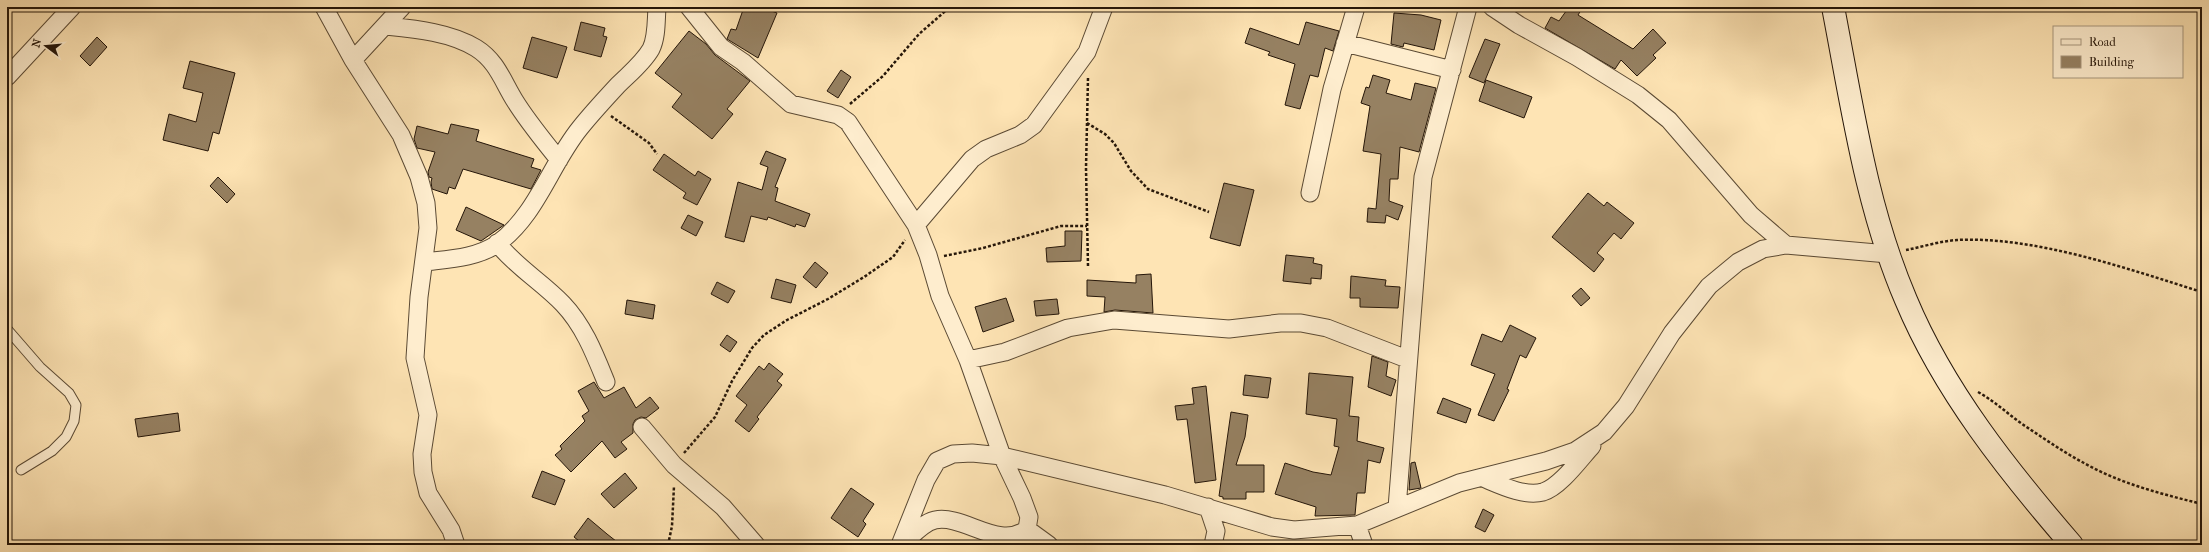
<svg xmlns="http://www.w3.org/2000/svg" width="2209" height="552" font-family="'IM FELL French Canon',serif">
  <rect width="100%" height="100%" fill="#fee4b4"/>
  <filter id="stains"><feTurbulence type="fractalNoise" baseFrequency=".005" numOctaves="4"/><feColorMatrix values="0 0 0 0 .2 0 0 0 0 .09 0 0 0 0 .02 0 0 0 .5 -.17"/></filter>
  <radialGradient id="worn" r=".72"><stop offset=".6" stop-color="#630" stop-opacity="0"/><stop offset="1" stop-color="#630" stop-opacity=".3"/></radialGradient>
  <path fill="#968162" stroke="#251609" d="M744 7H761L777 13 758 58 727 39 731 29 736 30Z
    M1569 7H1583L1578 15 1633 49 1653 29 1666 43 1653 55 1656 58 1637 76 1621 60 1615 69 1545 28 1551 17 1559 21Z
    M1394 13 1421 15 1441 20 1434 50 1404 43 1403 47 1391 44Z
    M581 22 605 28 603 36 607 37 601 57 574 50Z
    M1306 22 1339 31 1333 51 1325 48 1318 77 1310 75 1300 109 1285 105 1295 64 1268 55 1270 52 1245 43 1250 28 1299 45Z
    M689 31 706 44 715 55 750 81 727 109 733 114 712 139 672 107 682 94 655 73Z
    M97 37 107 47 90 66 80 56Z
    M532 37 567 47 557 78 523 68Z
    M1485 39 1500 44 1484 83 1469 77Z
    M190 61 235 73 219 134 213 132 208 151 163 140 169 114 196 122 203 93 183 88Z
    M841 70 851 77 838 98 827 91Z
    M1373 75 1390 80 1386 93 1411 100 1415 83 1436 88 1419 152 1400 147 1398 179H1390L1389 201 1403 206 1398 220 1386 215 1385 223 1367 222 1368 208 1376 209 1381 154 1363 151 1370 106 1361 103 1366 87 1369 88Z
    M1486 80 1532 97 1524 118 1479 101Z
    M451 124 479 130 476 141 534 159 531 167 541 170 531 189 463 169 455 189 449 187 447 194 432 189 431 182 432 178 429 177 428 172 435 152 417 148 414 139 417 126 448 134Z
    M766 151 786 159 775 187 778 188 775 201 810 214 805 227 796 224 795 227 768 217 767 220 751 216 744 242 725 237 738 182 762 190 768 167 760 164Z
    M664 154 695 176 698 171 711 179 697 205 683 198 686 193 653 170Z
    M218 177 235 194 227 203 210 186Z
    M1224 183 1254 190 1240 246 1210 238Z
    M1588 193 1604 206 1607 202 1634 223 1621 239 1614 233 1597 253 1604 259 1594 272 1552 237Z
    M466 207 504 225 481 241 456 230Z
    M688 215 703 222 696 236 681 228Z
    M1065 231H1082L1081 261 1047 262 1046 248 1065 246Z
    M1286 255 1314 258 1313 263 1322 265 1321 279 1311 278V284L1283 281Z
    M815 262 828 273 816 288 803 277Z
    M1151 274 1153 313 1115 310 1104 312 1105 297 1087 296V280L1136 283V275Z
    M1351 276 1386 280 1385 286 1400 287 1398 308 1360 307V298H1350Z
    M776 279 796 285 791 303 771 298Z
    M717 282 735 291 728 303 711 294Z
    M1581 288 1590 298 1581 306 1572 296Z
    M1006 298 1014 321 983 332 975 307Z
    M1057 299 1059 314 1036 316 1034 301Z
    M627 300 655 305 653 319 625 314Z
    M1510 325 1536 338 1526 358 1520 355 1507 389 1509 390 1494 421 1478 415 1495 374 1471 365 1482 334 1502 342Z
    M727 335 737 342 730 352 720 345Z
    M1372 356 1388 362 1386 376 1396 380 1391 396 1368 387Z
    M769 363 783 374 777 381 782 385 757 417 759 419 749 432 735 421 747 405 736 396 759 366 764 370Z
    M1309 373 1353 377 1349 416 1359 417 1357 441 1384 448 1380 463 1368 460 1365 493H1357L1355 515 1315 516 1316 507 1275 494 1285 463 1313 472 1331 475 1339 447 1334 446 1337 419 1306 414Z
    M1245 375 1271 378 1268 398 1243 395Z
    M594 382 604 398 624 387 636 408 650 397 659 408 646 418 641 417 635 420 633 424V433L621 442 627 449 615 458 602 441 571 472 555 455 562 449 560 446 585 421 582 416 589 411 578 391Z
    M1206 386 1216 480 1195 483 1187 419 1177 420 1175 406 1194 404 1192 388Z
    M1443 398 1471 409 1466 423 1437 413Z
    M1231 412 1248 415 1245 437 1236 465H1264V492H1246V499H1223V497L1219 496Z
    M178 413 180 431 138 437 135 419Z
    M1415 462 1421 488 1409 490 1411 463Z
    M542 471 565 480 555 505 532 497Z
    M625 473 637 488 614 508 601 494Z
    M851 488 874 504 863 521 866 524 858 537 831 518Z
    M1483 509 1494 515 1485 532 1475 527Z
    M588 518 607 534 621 545H584L574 537Z"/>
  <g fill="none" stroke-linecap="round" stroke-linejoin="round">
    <defs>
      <path id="lane" d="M7 329 40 367 69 393 76 405 74 421 66 437 52 451 21 470"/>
      <path id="street" d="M324 7 353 60 401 135 419 177 426 203 428 228 419 297 415 358 428 415 422 454 423 472 428 493 451 530 456 545
        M689 7 721 47 743 62 791 104 838 115 848 122 916 225 928 255 940 296 968 360 1002 456 1022 498 1029 517 1027 529C999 551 964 514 935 520 922 523 912 536 903 544
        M1492 7 1519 25 1577 57 1638 95 1669 120 1751 215 1786 245
        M385 26C415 29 450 32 476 48 497 61 503 82 515 101 528 122 544 141 559 160
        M1345 43 1452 70
        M353 60 402 7
        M7 77 72 7
        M1310 193 1332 89 1356 7
        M916 225 972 159 986 149 1020 135 1034 125 1087 52 1104 7
        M497 243C516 267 542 282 563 304 584 326 595 355 606 382
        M424 262C448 259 477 258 497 244 537 215 550 165 580 128 592 113 605 99 618 85 629 74 643 63 651 49 657 37 656 20 657 7
        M968 360 1005 352 1068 328 1114 320 1229 329 1280 323H1301L1327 328 1407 359
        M642 427 674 465 723 507 756 545
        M1483 478C1500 485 1524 497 1543 492 1560 487 1580 459 1592 446
        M1208 507 1216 531 1213 545
        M1397 508 1423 177 1468 7
        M1357 525 1364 545
        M1027 529 1049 545
        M900 545 926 480 937 461 953 454 972 453 1002 456 1165 495 1272 527 1294 530 1357 525 1459 483 1546 461 1575 451 1604 432 1626 406 1672 333 1709 286 1738 262 1763 249 1786 245 1888 254"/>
      <path id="secondary" d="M1833 7C1852 105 1866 207 1906 300 1944 391 2008 471 2072 545"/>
    </defs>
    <use href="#lane" stroke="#5b4a34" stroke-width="11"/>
    <use href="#street" stroke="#5b4a34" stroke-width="19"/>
    <use href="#secondary" stroke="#251609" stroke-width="24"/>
    <path stroke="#251609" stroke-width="2.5" stroke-dasharray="3 2" stroke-linecap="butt" d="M1088 78 1086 168 1088 266
      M850 104 883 76 919 34 950 7
      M611 116 649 143 657 154
      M1087 123 1105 134 1114 143 1131 171 1148 189 1209 212
      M1906 250C1922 247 1940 241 1957 240 2035 236 2128 269 2202 292
      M944 256 983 248 1061 226H1087
      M1978 392C1994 401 2007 413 2022 424 2042 437 2063 452 2084 463 2121 484 2162 494 2202 504
      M684 453 715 417 732 381 752 348 764 335 787 320 828 299 864 277 893 257 905 240
      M668 545 672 526 674 486"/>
    <use href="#lane" stroke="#feedce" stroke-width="9"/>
    <use href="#street" stroke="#feedce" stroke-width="17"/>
    <use href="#secondary" stroke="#feedce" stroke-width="22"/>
  </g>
  <rect width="2209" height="552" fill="none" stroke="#fee4b4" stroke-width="24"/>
  <rect x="8" y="8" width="2193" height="536" fill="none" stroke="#251609" stroke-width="2"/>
  <rect x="12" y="12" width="2185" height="528" fill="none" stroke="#251609"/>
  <rect x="2053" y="26" width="130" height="52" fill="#feedce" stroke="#a7977f"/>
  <rect x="2061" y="39" width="20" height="6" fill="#feedce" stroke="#a7977f"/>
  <text x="2089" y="46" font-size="12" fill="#251609">Road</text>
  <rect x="2061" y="56" width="20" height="12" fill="#968162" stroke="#a7977f"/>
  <text x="2089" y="66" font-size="12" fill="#251609">Building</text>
  <g transform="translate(46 46) rotate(286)" stroke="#feedce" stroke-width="3" paint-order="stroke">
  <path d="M0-3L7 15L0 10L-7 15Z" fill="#251609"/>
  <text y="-6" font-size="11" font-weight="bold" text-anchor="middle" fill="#251609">N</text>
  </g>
  <rect width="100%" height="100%" filter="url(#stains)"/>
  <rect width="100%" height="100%" fill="url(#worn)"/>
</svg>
